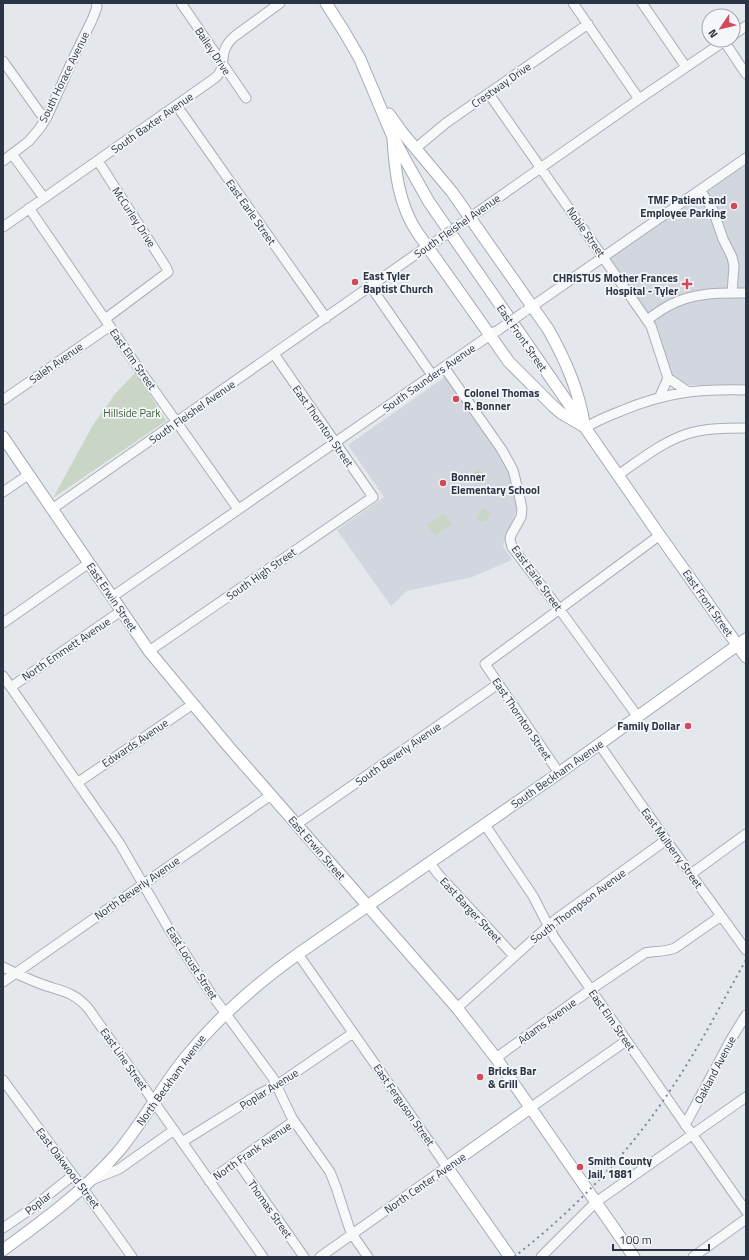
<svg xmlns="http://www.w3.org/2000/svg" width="749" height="1260" font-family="'Titillium Web',sans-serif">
  <rect width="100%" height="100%" fill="#e4e7ec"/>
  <path fill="#d2d6de" d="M746 163V385H689L678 380 668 368 658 328 611 260V257Z
    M445 377 499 452 508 469 516 497 517 508 503 546 512 560 472 577 407 591 391 606 337 530 384 497 348 445Z"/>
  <path fill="#c9d6c5" d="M136 372 166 421 53 498 93 425 115 394Z
    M479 468 484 475V478L477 483 475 482 470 475Z
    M484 508 491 513 486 521 481 522 478 520V516Z
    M444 513 452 524 435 536 427 525Z"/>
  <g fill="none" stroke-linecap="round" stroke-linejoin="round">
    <defs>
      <path id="minor" d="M181 3 246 98
        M573 3 639 99
        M642 3 686 67
        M733 35 746 26
        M724 41 746 74
        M3 61 40 113 47 117
        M489 94 651 326 668 378 687 391
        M177 106 326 318
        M416 148 446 123 588 24
        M12 154 44 198
        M3 161 29 141 40 128 47 117 72 61 92 20 97 7 96 3
        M98 161 166 267 168 272 105 319
        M700 190 713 210 723 239 732 257 734 266 732 293
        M29 208 137 366 238 509
        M465 221 639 99 726 40
        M3 227 215 78C224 70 222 62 224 52 226 45 230 40 235 36L280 3
        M371 287 432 375
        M527 310 746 158
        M647 320C654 315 662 309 670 305 694 292 720 293 746 293
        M444 367 502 450 513 470 519 494 522 509 521 517 511 535 510 539 512 547 560 610 638 717
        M660 396 668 378
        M3 400 110 326
        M585 428C596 421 608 416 621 411 666 392 697 389 746 390
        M618 475C640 460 662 442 687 434 706 428 726 428 746 428
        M3 492 28 475
        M52 509 432 243
        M112 597 496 331
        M3 623 89 563
        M149 651 373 497 274 354
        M3 676 120 844 169 929 212 995 273 1078 292 1118 330 1172 336 1187 349 1227 352 1234 368 1257
        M11 687 121 611
        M599 744 666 840 746 950
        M559 773 485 664 660 535
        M77 783 193 704
        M297 824 498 684
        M485 825 533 896 554 937 746 1211
        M430 863 438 874 514 956
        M691 874 746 834
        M298 954 447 1167 320 1257
        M3 967C15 973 28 979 41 984 60 991 73 991 88 1008L263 1257
        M3 982 271 795
        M457 1008 555 920 666 840
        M496 1058 590 990 645 953C655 951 665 952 675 948L721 916
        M3 1080C46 1139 90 1197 132 1257
        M530 1108 626 1041
        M685 1125 730 1041 746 1015
        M182 1142 259 1094 277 1085 353 1033
        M237 1161 304 1257
        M94 1179 119 1169 174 1130
        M209 1181 294 1121
        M3 1228 28 1211 72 1176
        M541 1257 596 1202 746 1097
        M693 1257 746 1219"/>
      <path id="major" d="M326 3 345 33 360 59 392 135 407 163 429 202 658 533 746 657
        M389 114 401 131 452 192 548 329C564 357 579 392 584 423
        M393 139C395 172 399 205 417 232L509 362 553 406 561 413 583 426
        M3 437 149 651 228 746 457 1008 496 1058 634 1257
        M3 1250C44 1220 85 1190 118 1152 143 1122 161 1088 185 1058 218 1017 256 984 298 954L559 773 746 639
        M510 1257 447 1167 530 1108"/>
    </defs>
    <use href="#minor" stroke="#a9aeb7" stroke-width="11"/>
    <use href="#major" stroke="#a3abb8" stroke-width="13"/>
    <use href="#minor" stroke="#f7f8fa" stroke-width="9"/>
    <use href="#major" stroke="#fff" stroke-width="11"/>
    <path stroke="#7d8696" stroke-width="2" stroke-dasharray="2 4" stroke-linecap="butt" d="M514 1257C529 1245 544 1233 558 1220 600 1182 638 1139 669 1092 698 1050 721 1004 746 960"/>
    <defs>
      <path id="minor-bridge" d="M435 242 462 223
        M497 331 524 312"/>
    </defs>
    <use href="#minor-bridge" stroke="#a9aeb7" stroke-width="11" stroke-linecap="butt"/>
    <use href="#minor-bridge" stroke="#f7f8fa" stroke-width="9"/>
  </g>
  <g fill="#d1495b" stroke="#f4f6f9" stroke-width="1.5">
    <circle cx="734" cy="206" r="4"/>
    <circle cx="355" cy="282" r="4"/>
    <path d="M685 278h4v4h4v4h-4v4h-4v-4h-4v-4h4z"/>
    <circle cx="456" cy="399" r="4"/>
    <circle cx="443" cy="483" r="4"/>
    <circle cx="688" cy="726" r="4"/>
    <circle cx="480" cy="1077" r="4"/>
    <circle cx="580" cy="1167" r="4"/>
  </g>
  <g text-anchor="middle" stroke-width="3.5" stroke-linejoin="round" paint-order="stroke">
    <g font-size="11" fill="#2b3445" stroke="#f4f6f9">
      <text transform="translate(213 51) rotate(56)" y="4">Bailey Drive</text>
      <text transform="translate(64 77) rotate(-64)" y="4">South Horace Avenue</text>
      <text transform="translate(501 85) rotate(-35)" y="4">Crestway Drive</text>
      <text transform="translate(152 123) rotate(-35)" y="4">South Baxter Avenue</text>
      <text transform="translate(251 212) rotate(55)" y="4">East Earle Street</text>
      <text transform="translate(134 217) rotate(57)" y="4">McCurley Drive</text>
      <text transform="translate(457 226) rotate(-35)" y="4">South Fleishel Avenue</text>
      <text transform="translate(586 232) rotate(55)" y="4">Noble Street</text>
      <text transform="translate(522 338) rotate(55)" y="4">East Front Street</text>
      <text transform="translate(133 359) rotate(55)" y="4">East Elm Street</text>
      <text transform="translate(56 363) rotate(-35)" y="4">Saleh Avenue</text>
      <text transform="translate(429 378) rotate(-35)" y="4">South Saunders Avenue</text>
      <text transform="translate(192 412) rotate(-35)" y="4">South Fleishel Avenue</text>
      <text transform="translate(323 426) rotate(55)" y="4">East Thornton Street</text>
      <text transform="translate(261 574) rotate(-35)" y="4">South High Street</text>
      <text transform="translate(537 578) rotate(54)" y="4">East Earle Street</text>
      <text transform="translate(112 597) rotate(56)" y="4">East Erwin Street</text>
      <text transform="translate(708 603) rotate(55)" y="4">East Front Street</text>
      <text transform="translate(66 649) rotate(-34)" y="4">North Emmett Avenue</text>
      <text transform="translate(522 719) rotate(56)" y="4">East Thornton Street</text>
      <text transform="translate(135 743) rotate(-34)" y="4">Edwards Avenue</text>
      <text transform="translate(398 754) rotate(-35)" y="4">South Beverly Avenue</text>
      <text transform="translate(557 774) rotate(-35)" y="4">South Beckham Avenue</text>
      <text transform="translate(317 848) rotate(49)" y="4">East Erwin Street</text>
      <text transform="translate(672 848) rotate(54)" y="4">East Mulberry Street</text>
      <text transform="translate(137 888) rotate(-35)" y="4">North Beverly Avenue</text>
      <text transform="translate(578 906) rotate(-37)" y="4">South Thompson Avenue</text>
      <text transform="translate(471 910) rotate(47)" y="4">East Barger Street</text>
      <text transform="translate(192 963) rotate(57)" y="4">East Locust Street</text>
      <text transform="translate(612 1020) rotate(55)" y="4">East Elm Street</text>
      <text transform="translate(547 1021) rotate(-36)" y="4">Adams Avenue</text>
      <text transform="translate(124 1059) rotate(55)" y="4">East Line Street</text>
      <text transform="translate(715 1070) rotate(-62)" y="4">Oakland Avenue</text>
      <text transform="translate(171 1080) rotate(-54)" y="4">North Beckham Avenue</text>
      <text transform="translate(269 1089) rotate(-32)" y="4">Poplar Avenue</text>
      <text transform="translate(404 1105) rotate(55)" y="4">East Ferguson Street</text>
      <text transform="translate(252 1151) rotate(-35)" y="4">North Frank Avenue</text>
      <text transform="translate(68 1168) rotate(53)" y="4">East Oakwood Street</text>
      <text transform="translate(425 1183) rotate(-35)" y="4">North Center Avenue</text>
      <text transform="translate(38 1203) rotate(-38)" y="4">Poplar</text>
      <text transform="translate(270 1209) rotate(55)" y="4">Thomas Street</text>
    </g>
    <g font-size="11" font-weight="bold" fill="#2b3445" stroke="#f4f6f9" text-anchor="start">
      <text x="726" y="204" text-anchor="end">TMF Patient and<tspan x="726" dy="13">Employee Parking</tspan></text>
      <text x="363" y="280">East Tyler<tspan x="363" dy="13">Baptist Church</tspan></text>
      <text x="678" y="282" text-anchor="end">CHRISTUS Mother Frances<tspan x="678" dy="13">Hospital - Tyler</tspan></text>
      <text x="464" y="397">Colonel Thomas<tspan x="464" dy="13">R. Bonner</tspan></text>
      <text x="451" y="481">Bonner<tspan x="451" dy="13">Elementary School</tspan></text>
      <text x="680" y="730" text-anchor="end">Family Dollar</text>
      <text x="488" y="1075">Bricks Bar<tspan x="488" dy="13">&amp; Grill</tspan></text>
      <text x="588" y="1165">Smith County<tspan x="588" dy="13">Jail, 1881</tspan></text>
    </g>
    <g font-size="11" fill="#3f6138" stroke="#f4f6f9">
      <text x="132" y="417">Hillside Park</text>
    </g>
  </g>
  <rect width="749" height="1260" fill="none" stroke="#2b3445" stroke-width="8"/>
  <g transform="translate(721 28) rotate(235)"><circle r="19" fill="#f4f6f9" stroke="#a4a8b1"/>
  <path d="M0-3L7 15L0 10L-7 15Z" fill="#d1495b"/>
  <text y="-6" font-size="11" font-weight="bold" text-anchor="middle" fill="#2b3445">N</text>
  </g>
  <path d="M613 1244v6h96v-6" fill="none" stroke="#2b3445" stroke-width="2"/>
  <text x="619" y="1244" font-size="12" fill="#2b3445" stroke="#f4f6f9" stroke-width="3" paint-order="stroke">100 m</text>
</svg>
